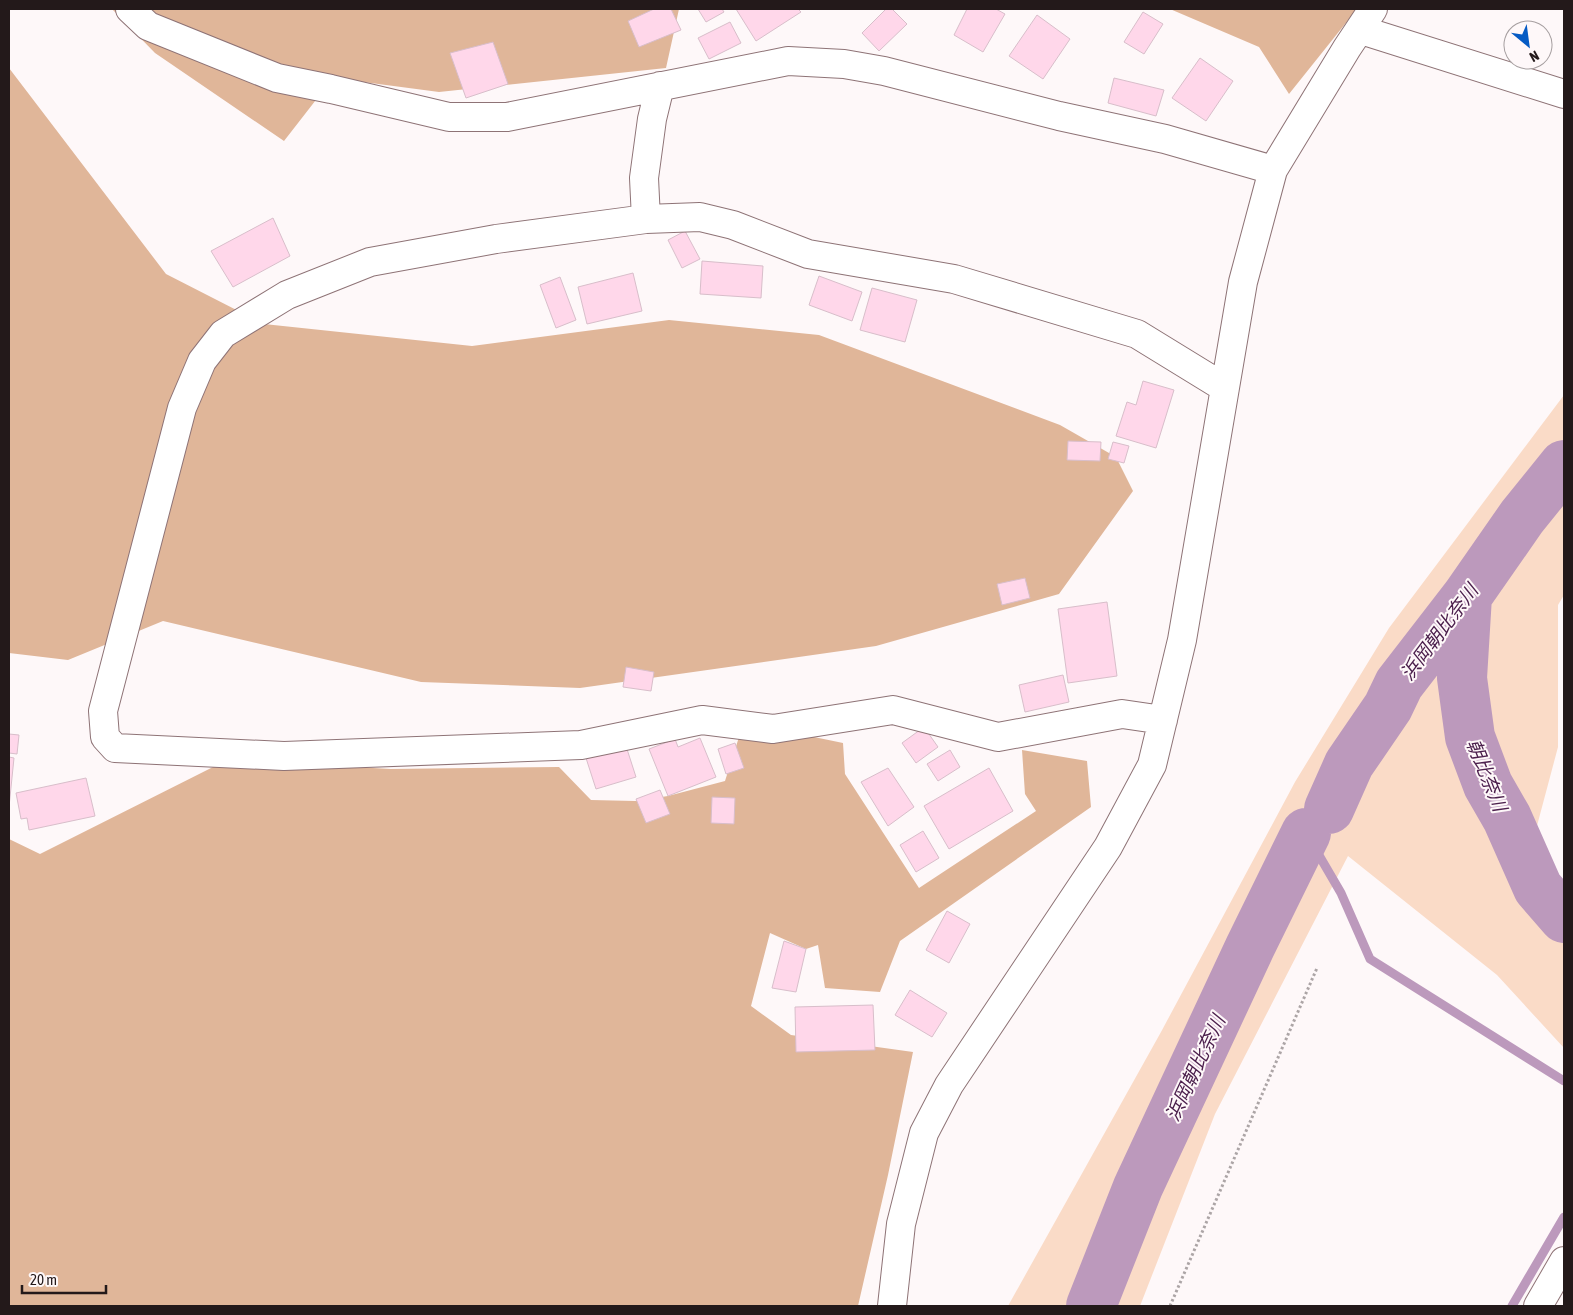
<svg xmlns="http://www.w3.org/2000/svg" width="1573" height="1315" font-family="'Asap Condensed','Noto Sans JP',sans-serif">
  <rect width="100%" height="100%" fill="#fef8f9"/>
  <path fill="#fadbc7" d="M1564 395V595L1558 605V747L1530 852 1564 904V1048L1497 975 1348 856 1215 1114 1140 1306H1008L1161 1032 1295 782 1389 628Z"/>
  <path fill="#e0b699" d="M112 9H679L666 68 439 92 333 78 284 141 155 53Z
    M1170 9H1357L1289 94 1259 47Z
    M9 68 166 274 264 324 472 346 669 320 819 335 1060 425 1116 457 1133 491 1059 594 876 646 580 688 421 682 163 621 68 660 9 653Z
    M739 737H814L843 743 845 774 919 888 1036 811 1025 794 1022 750 1087 761 1091 807 900 941 880 992 825 988 818 945 806 949 770 933 751 1006 791 1035 913 1052 888 1175 858 1306H9V839L40 854 227 760 391 769 559 767 591 800 635 801 668 796 725 781Z"/>
  <g fill="none" stroke-linecap="round" stroke-linejoin="round">
    <path stroke="#bc99bc" stroke-width="9" d="M1329 809 1306 833 1341 893 1370 959 1564 1081
      M1512 1306 1564 1217"/>
    <path stroke="#bc99bc" stroke-width="50" d="M1467 596 1462 678 1470 737 1488 785 1507 818 1538 888 1564 918
      M1329 809 1349 764 1388 707 1399 684 1467 596 1522 517 1564 465
      M1091 1306 1138 1187 1250 947 1306 833"/>
  </g>
  <path fill="#ffd7ea" stroke="#d8beca" d="M654 9H671L681 30 639 47 628 21Z
    M698 9H722L724 12 706 22Z
    M736 9H798L801 12 756 41Z
    M886 9H892L907 24 879 51 862 33Z
    M967 9H996L1005 14 983 52 954 35Z
    M1143 12 1163 24 1144 54 1124 42Z
    M1037 15 1070 39 1043 79 1009 56Z
    M730 22 741 43 709 59 698 38Z
    M493 42 508 84 466 98 450 53Z
    M1200 58 1233 81 1206 121 1172 98Z
    M1114 78 1164 90 1156 116 1108 103Z
    M273 218 290 256 233 287 211 251Z
    M685 231 700 259 682 268 668 240Z
    M702 261 763 266 761 298 700 294Z
    M633 273 642 311 587 324 578 287Z
    M819 276 862 292 852 321 809 305Z
    M560 277 576 320 556 328 540 285Z
    M872 288 917 300 905 342 860 330Z
    M1143 381 1174 390 1156 448 1116 436 1127 402 1136 405Z
    M1068 441 1101 442 1100 461 1067 460Z
    M1113 442 1129 446 1124 463 1108 459Z
    M1025 578 1030 598 1002 605 997 584Z
    M1107 602 1117 676 1068 683 1058 609Z
    M626 667 654 672 651 691 623 687Z
    M1063 675 1069 702 1025 712 1019 685Z
    M924 727 938 747 916 763 902 743Z
    M9 734 19 735 17 754 9 753Z
    M700 738 716 777 668 796 649 749 675 739 678 747Z
    M735 743 744 768 726 774 718 749Z
    M626 746 636 777 596 789 586 758Z
    M950 750 960 767 938 781 927 764Z
    M9 757 14 758 9 807Z
    M888 768 914 807 888 826 861 782Z
    M989 768 1013 811 949 849 924 806Z
    M86 778 95 816 29 830 27 818 21 819 16 793Z
    M660 790 670 814 646 823 636 799Z
    M712 797 735 798 734 824 711 823Z
    M923 831 939 858 916 872 900 845Z
    M947 911 970 924 949 963 926 950Z
    M784 941 806 949 796 992 772 988Z
    M910 990 947 1013 932 1037 895 1015Z
    M873 1005 875 1050 796 1052 795 1007Z"/>
  <g fill="none" stroke-linecap="round" stroke-linejoin="round">
    <defs>
      <path id="minor" d="M130 9 148 26 277 78 331 89 449 117H507L788 61 844 64 884 71 1059 116 1165 139 1273 170
        M1361 30 1564 94
        M646 219 644 178 652 119 660 86
        M1163 720 1122 714 998 737 893 710 773 729 702 720 581 745 284 756 115 748 105 737 103 711 182 408 202 361 223 334 287 295 370 262 496 239 646 219 700 217 733 225 808 254 954 279 1137 334 1225 388
        M892 1306 901 1224 924 1133 949 1085 1108 847 1152 765 1182 640 1243 282 1273 170 1347 48 1373 9
        M1538 1306 1564 1261"/>
    </defs>
    <use href="#minor" stroke="#8e7376" stroke-width="30"/>
    <path stroke="#aca5a6" stroke-width="3" stroke-dasharray="2.5 2.5" stroke-linecap="butt" d="M1170 1306 1317 968"/>
    <use href="#minor" stroke="#fff" stroke-width="28"/>
  </g>
  <g text-anchor="middle" stroke-width="4" stroke-linejoin="round" paint-order="stroke">
    <g font-size="19" font-style="italic" fill="#4c204d" stroke="#fef8f9">
      <text transform="translate(1439 632) rotate(-53)" y="7">浜岡朝比奈川</text>
      <text transform="translate(1487 775) rotate(68)" y="7">朝比奈川</text>
      <text transform="translate(1195 1068) rotate(-65)" y="7">浜岡朝比奈川</text>
    </g>
  </g>
  <rect width="1573" height="1315" fill="none" stroke="#23191a" stroke-width="20"/>
  <g transform="translate(1528 45) rotate(151)"><circle r="24" fill="#fef8f9" stroke="#a69fa0"/>
  <path d="M0-4L9 19L0 12L-9 19Z" fill="#055bc4"/>
  <text y="-8" font-size="14" font-weight="bold" text-anchor="middle" fill="#23191a">N</text>
  </g>
  <path d="M22 1285v8h84v-8" fill="none" stroke="#23191a" stroke-width="2.5"/>
  <text x="30" y="1285" font-size="15" fill="#23191a" stroke="#fef8f9" stroke-width="4" paint-order="stroke">20 m</text>
</svg>
